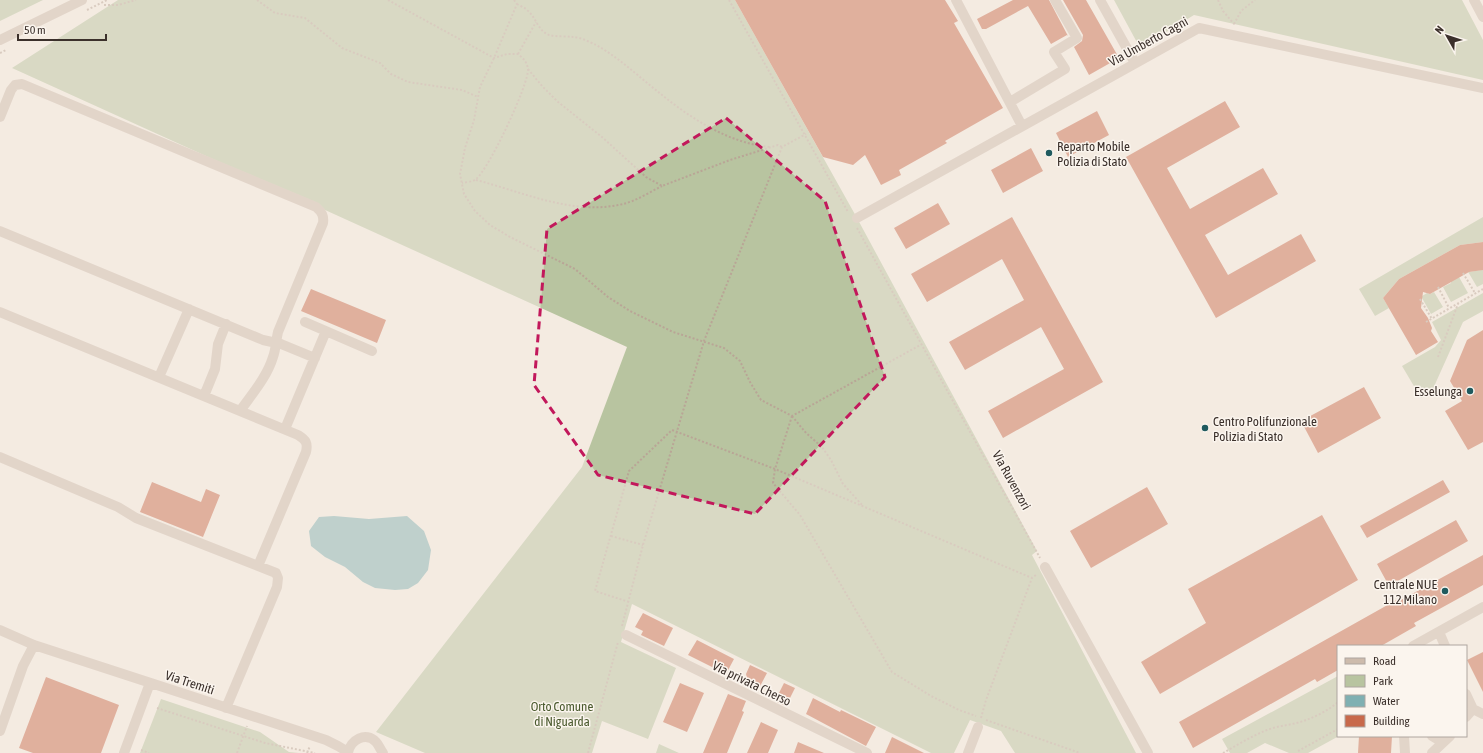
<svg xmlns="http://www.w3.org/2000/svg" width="1483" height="753" font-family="'Asap Condensed',sans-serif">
  <rect width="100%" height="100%" fill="#f4ebe1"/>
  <path fill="#b8c4a0" d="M0 0H43L0 21Z
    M118 0H735L857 218 1037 551 1032 555 1136 753H1015L1001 731 970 720 954 753H931L632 604 621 642 676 668 648 739 602 721 592 753H425L376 732 582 467 627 347 12 68Z
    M1114 0H1462L1483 40V80L1194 15 1140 48Z
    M1483 217V242L1460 245 1399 279 1383 298 1389 308 1375 316 1359 289Z
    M1483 268V284L1477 287 1467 270 1469 272 1481 270Z
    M1459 277 1468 293 1451 302 1443 287 1451 283V279Z
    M1434 292 1443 307 1431 314 1422 298V296L1427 293 1430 294Z
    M1483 293V311L1463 322 1432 391 1421 398 1402 366 1435 347 1441 340 1432 322Z
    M1338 676 1339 736 1308 753H1289L1265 743 1247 753H1230L1222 739Z
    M161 699 260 732 289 752 299 753H140Z
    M659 744 679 753H656Z"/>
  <path fill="#7fb0b2" d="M334 516 369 519 407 516 424 531 431 550 428 570 418 583 408 589 395 590 375 588 363 582 345 567 325 557 311 546 309 531 319 517Z"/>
  <path fill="#c8694b" d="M735 0H945L958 21 954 23 1003 108 945 141 947 143 899 170 901 175 881 185 865 155 853 165 823 157Z
    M1013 0H1049L1068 36 1067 35 1051 44 1028 6 986 29H982L977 19Z
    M1063 0H1086L1119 58 1089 75 1074 47 1082 41 1083 35Z
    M1225 101 1240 127 1167 168 1190 209 1263 168 1278 194 1205 235 1228 275 1301 234 1316 261 1216 318 1126 157Z
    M1097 111 1109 135 1068 157 1056 133Z
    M1031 148 1043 171 1003 193 991 170Z
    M938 203 950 224 906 249 894 228Z
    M1012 217 1103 382 1003 438 988 411 1064 369 1041 327 965 370 949 342 1024 300 1002 259 927 302 911 274Z
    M1483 242V270L1469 272 1430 294 1423 292 1421 308 1428 318 1432 328 1431 331 1438 342 1416 355 1383 298 1399 279 1460 245Z
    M311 289 386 320 377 343 301 311Z
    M1483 330V442L1468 450 1445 411 1462 401 1450 381 1467 340Z
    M1364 387 1381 418 1318 453 1301 421Z
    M1443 480 1450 492 1367 538 1360 526Z
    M152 482 201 502 206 489 220 495 203 537 140 512Z
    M1147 487 1168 524 1091 568 1070 531Z
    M1322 515 1358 580 1160 694 1141 662 1206 623 1188 589Z
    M1456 520 1468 541 1389 586 1377 564Z
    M1483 555V585L1414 623 1416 626 1381 646H1338V670L1317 682 1315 679 1193 748 1179 722 1400 598 1401 600Z
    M643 613 673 628 664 646 641 635 643 631 635 627Z
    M697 640 734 659 726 674 688 655Z
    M1483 652V692L1467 660Z
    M750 665 767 673 758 690 752 687V689L743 685 747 678 746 674Z
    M46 677 119 705 101 753H33L19 748Z
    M680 683 704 693 687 732 663 722Z
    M784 683 795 688 786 706 775 701Z
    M728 694 746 701 742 711 744 712 734 736 727 753H703Z
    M813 698 840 712 841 710 876 727 866 746 806 714Z
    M761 722 778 730 768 753H747Z
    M1359 736H1392L1391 753H1358Z
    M892 737 924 753H885Z
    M798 742 824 753H794Z"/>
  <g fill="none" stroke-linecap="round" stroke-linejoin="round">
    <path stroke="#b9a596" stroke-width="2" stroke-dasharray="2 2" stroke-linecap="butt" d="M257 0 275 13 305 18 342 48 380 63 391 74 408 82 462 90 478 97
      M388 0 494 58 507 54H518C523 58 527 62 528 69 529 84 489 169 476 179 473 182 466 182 462 183
      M514 0 517 4 494 58 480 87 474 120 465 148 460 174 464 194 475 211 490 225 510 237 575 269 608 297 630 311 673 332 724 348 740 361 750 382 761 400 792 416 922 344
      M729 0 848 212
      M1218 0 1223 11 1234 24
      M517 4C520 6 524 7 527 10 536 17 538 31 549 35 556 37 566 36 573 37 580 37 590 42 596 45 618 57 637 75 657 91 689 117 727 143 770 147
      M104 5H118L136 0
      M87 10 107 0
      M1234 24 1241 11 1255 0
      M0 53 6 50
      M518 54 536 22
      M528 69 542 86 558 102 602 137 646 177 662 186 730 160 778 145 782 147
      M476 180C523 192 573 216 623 204 636 201 650 192 662 186
      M857 228 1040 558
      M1463 273 1475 293
      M1438 287 1449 308
      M1420 299 1432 319
      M1426 322 1483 289
      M1438 357 1458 304
      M792 416 775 469 773 483 800 515 892 672 931 696 959 710 976 716
      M792 416 806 433 822 447 831 460 843 484 863 506
      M611 536 643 545
      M629 602 595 591 629 471 672 430 775 469 1032 578
      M622 626 643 545 704 341 782 147 806 134
      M157 708 265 743 315 753
      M981 718 986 700 1032 578 1037 574
      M986 720 1080 753
      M141 750 149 753
      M1298 751 1338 729
      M237 753 247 726
      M307 753 310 746
      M588 753 618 642
      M1223 753C1237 745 1252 736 1267 730 1280 725 1294 725 1306 720 1317 716 1329 710 1338 702"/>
    <path stroke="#cdbbac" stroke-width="10" d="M956 0 1022 126
      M1100 0 1135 63
      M1474 0 1483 17
      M0 40 82 0
      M1010 102 1065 69 1054 52 1077 38 1055 0
      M0 117 11 90 15 85 22 84 316 207C322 212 324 216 323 223L278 332C276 340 276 349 273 357 267 377 252 394 240 411
      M857 218 1199 28 1483 88
      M0 231 263 340 281 344 315 358
      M0 312 298 435C306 440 308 443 306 452L258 566
      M305 322 372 351
      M159 377 189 309
      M204 396 215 369 218 344 226 324
      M285 429 326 331
      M0 457 118 507 136 518 276 573 278 578 277 587 226 708
      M1045 567 1148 753
      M0 630 34 645 326 740 338 746 348 752
      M1439 632 1445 646
      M626 635 867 753
      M1413 646 1483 607
      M1466 694 1473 709 1483 714
      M1466 717 1473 709
      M0 731 23 666 34 645
      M1404 736 1405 753
      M1432 736 1437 739 1449 737
      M124 753 150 683
      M348 753C350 740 366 731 376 742 379 745 380 749 383 753
      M968 753 978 727
      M1432 753 1450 736"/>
  </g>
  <path d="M0 0H1483V753H0ZM726 118 825 201 885 377 755 514 598 475 534 385 547 229Z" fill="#f4ebe1" fill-opacity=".55" fill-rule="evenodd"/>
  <path fill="none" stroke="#c2185b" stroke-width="3" stroke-dasharray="8 5" stroke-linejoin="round" d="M726 118 825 201 885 377 755 514 598 475 534 385 547 229Z"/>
  <g fill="#1f5a5e" stroke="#fbf5ee" stroke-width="1.5">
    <circle cx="1049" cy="153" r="4"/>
    <circle cx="1470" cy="391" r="4"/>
    <circle cx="1205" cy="428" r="4"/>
    <circle cx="1445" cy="591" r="4"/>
  </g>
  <g text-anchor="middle" stroke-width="3" stroke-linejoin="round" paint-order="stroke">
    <g font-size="13" fill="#3b302b" stroke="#fbf5ee">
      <text transform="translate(1148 41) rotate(-29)" y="5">Via Umberto Cagni</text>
      <text transform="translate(1012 480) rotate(61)" y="5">Via Ruvenzori</text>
      <text transform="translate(190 682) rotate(18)" y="5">Via Tremiti</text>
      <text transform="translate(752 683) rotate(26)" y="5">Via privata Cherso</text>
    </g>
    <g font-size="13" fill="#3b302b" stroke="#fbf5ee" text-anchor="start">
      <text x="1057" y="151">Reparto Mobile<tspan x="1057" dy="15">Polizia di Stato</tspan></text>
      <text x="1462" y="396" text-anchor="end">Esselunga</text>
      <text x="1213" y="426">Centro Polifunzionale<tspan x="1213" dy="15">Polizia di Stato</tspan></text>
      <text x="1437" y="589" text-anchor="end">Centrale NUE<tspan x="1437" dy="15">112 Milano</tspan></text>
    </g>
    <g font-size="13" fill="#4a5a2e" stroke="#fbf5ee">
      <text x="562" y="711">Orto Comune<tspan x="562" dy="15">di Niguarda</tspan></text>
    </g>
  </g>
  <rect x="1337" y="645" width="130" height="92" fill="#fbf5ee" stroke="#aea6a0"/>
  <rect x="1345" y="658" width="20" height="6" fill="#cdbbac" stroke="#aea6a0"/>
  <text x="1373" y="665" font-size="12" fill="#3b302b">Road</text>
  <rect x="1345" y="675" width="20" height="12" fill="#b8c4a0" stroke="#aea6a0"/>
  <text x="1373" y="685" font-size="12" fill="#3b302b">Park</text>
  <rect x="1345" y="695" width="20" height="12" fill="#7fb0b2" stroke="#aea6a0"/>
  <text x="1373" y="705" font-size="12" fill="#3b302b">Water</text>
  <rect x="1345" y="715" width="20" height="12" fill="#c8694b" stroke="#aea6a0"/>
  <text x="1373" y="725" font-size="12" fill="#3b302b">Building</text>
  <g transform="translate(1447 36) rotate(309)" stroke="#fbf5ee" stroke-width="3" paint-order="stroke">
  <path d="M0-3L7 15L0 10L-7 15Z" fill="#3b302b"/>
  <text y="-6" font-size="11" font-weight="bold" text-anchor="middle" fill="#3b302b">N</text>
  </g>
  <path d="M18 34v6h88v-6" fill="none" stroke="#3b302b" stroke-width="2"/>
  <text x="24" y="34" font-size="12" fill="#3b302b" stroke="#fbf5ee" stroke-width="3" paint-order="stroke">50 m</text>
</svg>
